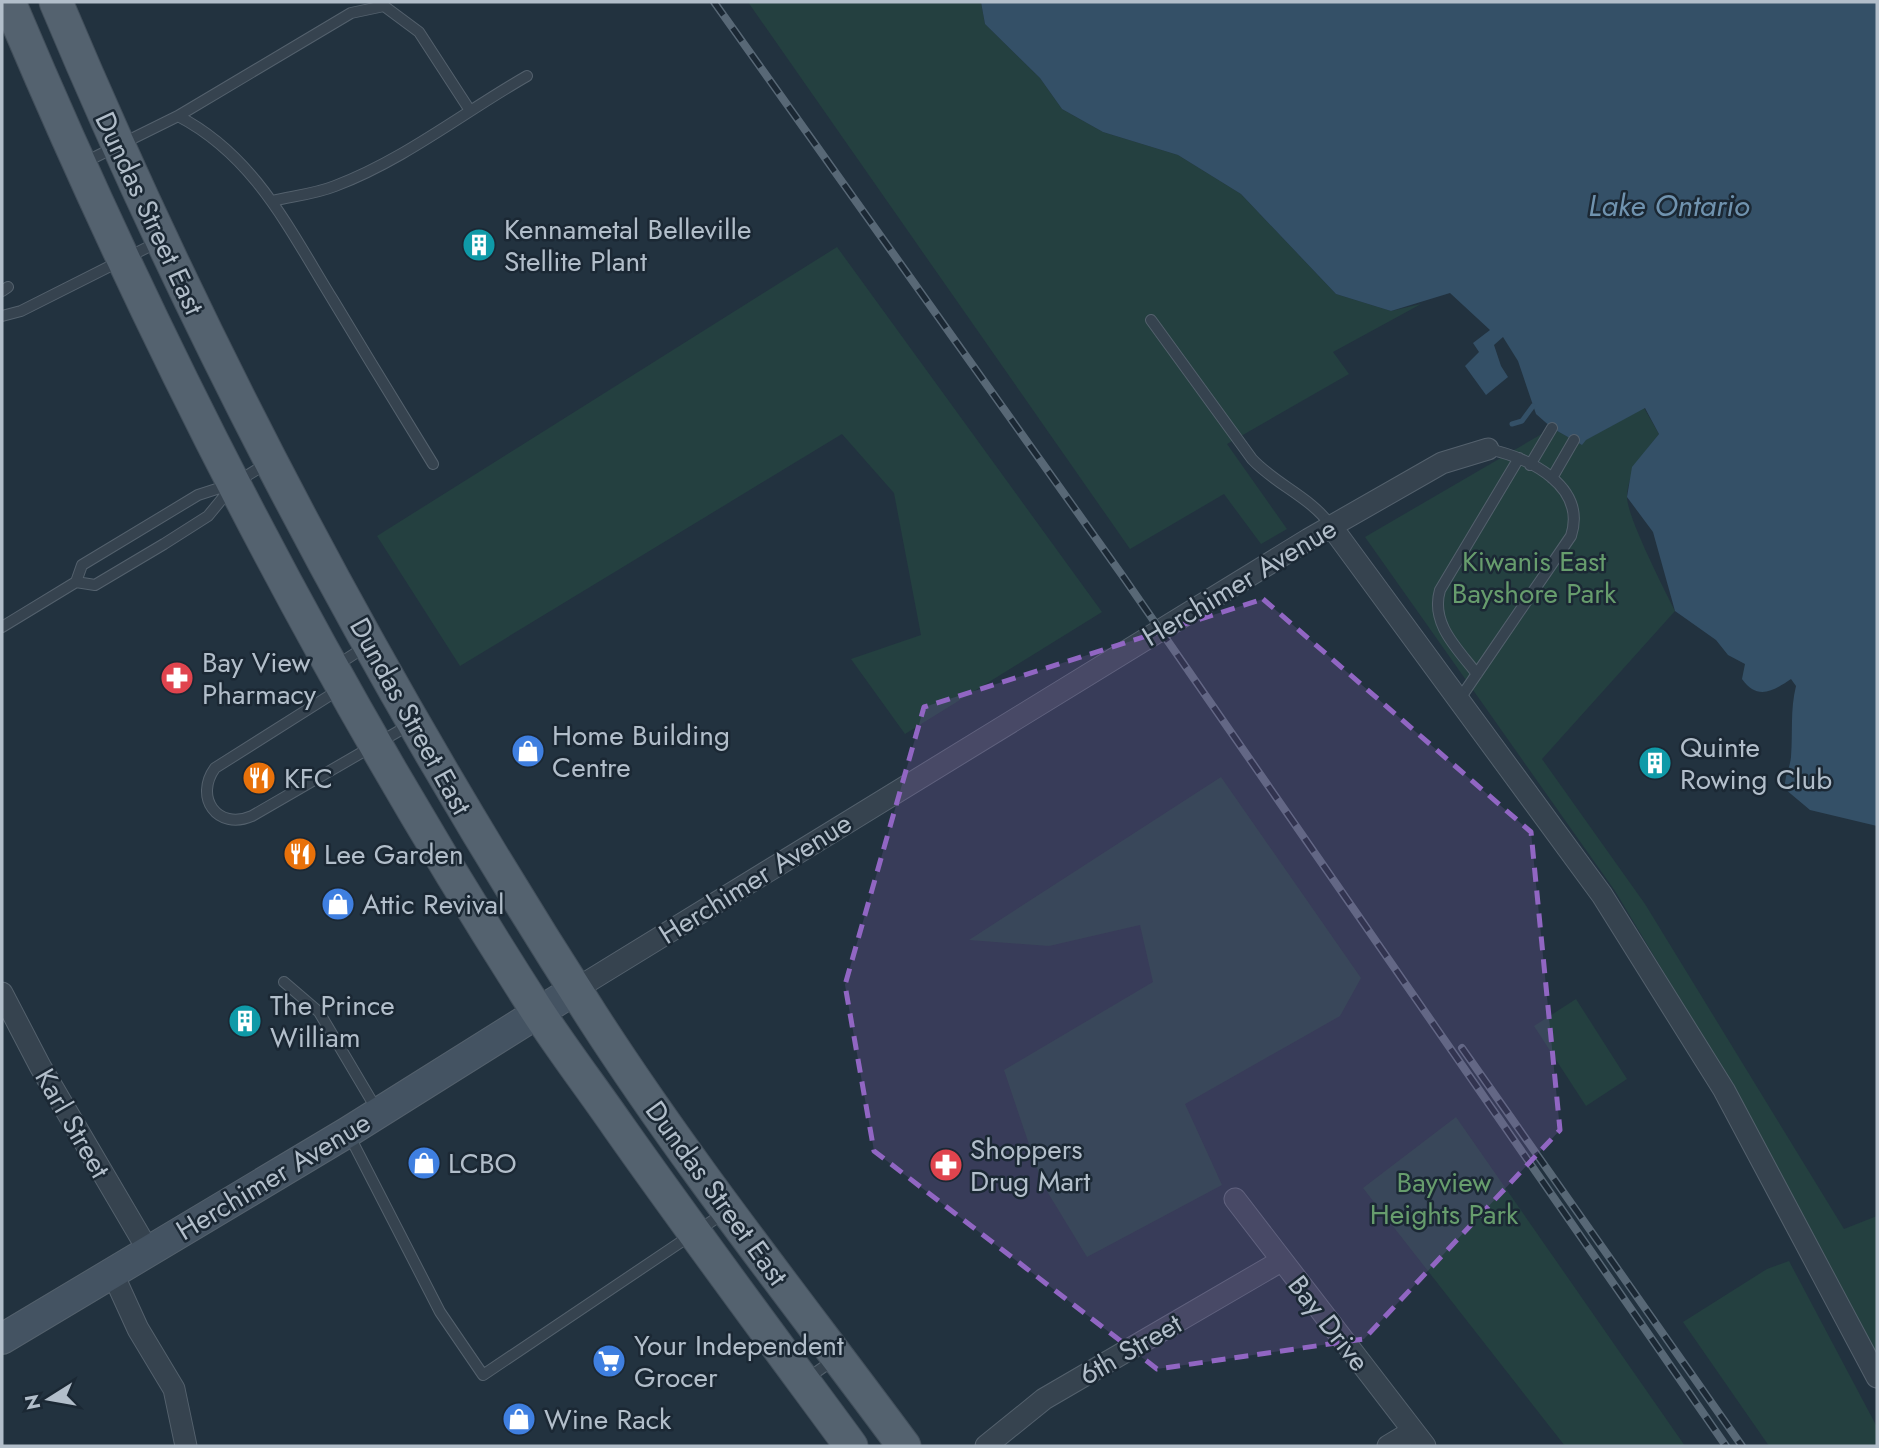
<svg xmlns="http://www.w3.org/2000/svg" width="1879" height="1448" font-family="Jost,sans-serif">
  <rect width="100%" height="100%" fill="#22323f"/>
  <path fill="#244040" d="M748 2H981L985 24 1040 78 1062 109 1103 132 1178 155 1241 194 1336 294 1391 311 1421 304 1333 352 1349 374 1227 444 1287 529 1261 544 1224 494 1130 549Z
    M837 247 1102 612 905 734 851 659 921 635 894 493 842 434 460 666 377 536Z
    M1644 408 1659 434C1645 451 1628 472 1627 496 1626 515 1665 591 1675 611L1542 759 1645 904 1844 1229 1877 1216V1359L1741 1101 1615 891 1365 537 1552 428 1582 445 1585 440Z
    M1221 777 1361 978 1340 1016 1185 1104 1222 1185 1087 1257 1042 1183 1004 1070 1153 982 1140 925 1049 946 969 940Z
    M1576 999 1627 1079 1586 1106 1534 1026Z
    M1456 1117 1685 1446H1565L1363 1188Z
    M1789 1261 1877 1427V1446H1769L1683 1322 1767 1269Z"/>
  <path fill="#345067" d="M981 2H1877V826L1810 810 1785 789C1784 777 1790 768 1791 757 1793 732 1790 710 1796 686L1791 679C1772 692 1757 700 1742 679L1745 664 1728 655 1716 640 1675 611 1653 532 1627 497 1632 467 1659 434 1645 408 1586 440 1582 445 1552 428 1536 414 1518 361 1503 337 1494 345 1501 366 1508 377 1486 395 1465 366 1479 352 1473 343 1490 330 1450 293 1391 311 1336 294 1241 194 1178 155 1103 132 1062 109 1040 78 985 24Z"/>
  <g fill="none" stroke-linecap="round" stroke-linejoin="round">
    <path stroke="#345067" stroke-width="5" d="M1512 424 1522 421 1533 406"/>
    <defs>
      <path id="lane" d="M178 116 351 13 384 6 419 32 469 109
        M83 163 178 116C255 156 289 229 333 300 366 355 399 409 433 464
        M272 201C293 196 315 194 335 186 404 160 464 112 527 76
        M2 291 8 287
        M2 316 21 311 158 242
        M1151 320 1252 459C1276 485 1311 497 1331 526
        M1530 465 1552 428
        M1552 478 1574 440
        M76 582 82 565 198 495 235 483 269 462
        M2 627 76 582 95 585 164 544 208 516 231 488
        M334 667 365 647
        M1477 674C1458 649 1430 624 1440 590L1519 458
        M340 689 215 768C194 797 217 831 252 816L411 724
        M1459 700 1571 536C1587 486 1530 458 1488 449
        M284 982 319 1012 377 1110
        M348 1133 440 1312 483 1375 724 1213
        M805 1380 835 1359"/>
      <path id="street" d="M1331 526 1602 895 1724 1090 1877 1377
        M576 989 1309 539 1442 463 1488 449
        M2 993 40 1066 148 1250
        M1235 1199 1425 1446
        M112 1272 138 1329 174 1389 186 1446
        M986 1446 1044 1399 1281 1261
        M1388 1446 1413 1431"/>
      <path id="secondary" d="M2 1339 348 1132 576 989"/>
      <path id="primary" d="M9 2C155 349 332 691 536 1009 562 1049 591 1087 618 1126 694 1234 773 1340 851 1446
        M56 2C204 354 385 694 592 1016 688 1165 799 1304 904 1446"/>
    </defs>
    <use href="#lane" stroke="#54616d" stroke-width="12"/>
    <use href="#street" stroke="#54616d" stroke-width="23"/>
    <use href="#secondary" stroke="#54616d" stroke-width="32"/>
    <use href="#primary" stroke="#424f5b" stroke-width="35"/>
    <use href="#lane" stroke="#36434f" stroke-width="10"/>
    <use href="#street" stroke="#36434f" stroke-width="21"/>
    <use href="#secondary" stroke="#445362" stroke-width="30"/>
    <use href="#primary" stroke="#54626f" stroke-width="33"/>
    <defs>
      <path id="rail" d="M714 2 1122 575 1726 1446
        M1462 1048 1742 1446"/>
    </defs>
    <use href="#rail" stroke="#586876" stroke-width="8"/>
    <use href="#rail" stroke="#1b2834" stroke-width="5" stroke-dasharray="16" stroke-linecap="butt"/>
  </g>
  <path fill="#9166c3" fill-opacity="0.2" stroke="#9166c3" stroke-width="5" stroke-dasharray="14 9" stroke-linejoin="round" d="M1263 599 1531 832 1560 1130 1364 1339 1157 1369 874 1151 845 985 924 707Z"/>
  <defs>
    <symbol id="building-disc" viewBox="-11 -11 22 22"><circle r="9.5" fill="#0f9aa8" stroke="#1b2834"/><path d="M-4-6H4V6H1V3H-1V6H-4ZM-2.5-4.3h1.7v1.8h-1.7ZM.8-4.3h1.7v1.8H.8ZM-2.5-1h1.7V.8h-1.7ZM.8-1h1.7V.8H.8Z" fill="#fff"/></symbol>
    <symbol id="pharmacy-disc" viewBox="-11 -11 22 22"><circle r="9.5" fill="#e0444e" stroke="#1b2834"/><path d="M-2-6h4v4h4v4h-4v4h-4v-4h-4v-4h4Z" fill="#fff"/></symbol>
    <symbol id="shop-disc" viewBox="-11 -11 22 22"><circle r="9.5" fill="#3f7fe0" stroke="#1b2834"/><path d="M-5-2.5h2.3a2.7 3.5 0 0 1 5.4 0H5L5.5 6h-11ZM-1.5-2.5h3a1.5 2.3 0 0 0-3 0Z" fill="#fff"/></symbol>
    <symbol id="restaurant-disc" viewBox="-11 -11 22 22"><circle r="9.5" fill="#e8710a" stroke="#1b2834"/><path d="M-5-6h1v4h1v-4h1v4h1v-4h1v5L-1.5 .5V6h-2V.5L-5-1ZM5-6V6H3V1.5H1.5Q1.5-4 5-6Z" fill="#fff"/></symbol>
    <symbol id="supermarket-disc" viewBox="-11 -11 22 22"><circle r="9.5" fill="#3f7fe0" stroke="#1b2834"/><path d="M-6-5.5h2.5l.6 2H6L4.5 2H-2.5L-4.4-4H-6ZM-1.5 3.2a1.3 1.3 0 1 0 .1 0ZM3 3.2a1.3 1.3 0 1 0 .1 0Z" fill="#fff"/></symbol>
  </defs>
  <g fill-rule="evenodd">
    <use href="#building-disc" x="460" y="226" width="38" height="38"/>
    <use href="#pharmacy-disc" x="158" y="659" width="38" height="38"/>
    <use href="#shop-disc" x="509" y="732" width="38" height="38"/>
    <use href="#building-disc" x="1636" y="744" width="38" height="38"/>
    <use href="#restaurant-disc" x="240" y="759" width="38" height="38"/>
    <use href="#restaurant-disc" x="281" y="835" width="38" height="38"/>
    <use href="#shop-disc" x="319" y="885" width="38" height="38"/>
    <use href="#building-disc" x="226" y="1002" width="38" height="38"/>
    <use href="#shop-disc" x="405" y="1144" width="38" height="38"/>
    <use href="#pharmacy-disc" x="927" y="1146" width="38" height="38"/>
    <use href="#supermarket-disc" x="590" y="1342" width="38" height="38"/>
    <use href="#shop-disc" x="500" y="1400" width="38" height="38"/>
  </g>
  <g text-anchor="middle" stroke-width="5" stroke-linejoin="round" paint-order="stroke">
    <g font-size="28" fill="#b2beca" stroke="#1b2834">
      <text transform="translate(150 213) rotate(65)" y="10">Dundas Street East</text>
      <text transform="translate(1239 582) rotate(-31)" y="10">Herchimer Avenue</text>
      <text transform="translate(411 716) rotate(61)" y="10">Dundas Street East</text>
      <text transform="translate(755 878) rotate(-32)" y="10">Herchimer Avenue</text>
      <text transform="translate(73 1123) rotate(60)" y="10">Karl Street</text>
      <text transform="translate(273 1176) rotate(-31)" y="10">Herchimer Avenue</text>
      <text transform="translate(717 1193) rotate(54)" y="10">Dundas Street East</text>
      <text transform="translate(1329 1323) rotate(52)" y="10">Bay Drive</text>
      <text transform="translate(1130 1349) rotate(-30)" y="10">6th Street</text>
    </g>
    <g font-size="28" fill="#b2beca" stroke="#1b2834" text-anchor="start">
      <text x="504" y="239">Kennametal Belleville<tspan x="504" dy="32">Stellite Plant</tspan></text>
      <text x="202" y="672">Bay View<tspan x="202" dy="32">Pharmacy</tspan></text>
      <text x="552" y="745">Home Building<tspan x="552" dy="32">Centre</tspan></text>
      <text x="1680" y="757">Quinte<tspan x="1680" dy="32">Rowing Club</tspan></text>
      <text x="284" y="788">KFC</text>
      <text x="324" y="864">Lee Garden</text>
      <text x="362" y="914">Attic Revival</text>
      <text x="270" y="1015">The Prince<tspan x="270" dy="32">William</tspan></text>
      <text x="970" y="1159">Shoppers<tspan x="970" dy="32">Drug Mart</tspan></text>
      <text x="448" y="1173">LCBO</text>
      <text x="634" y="1355">Your Independent<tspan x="634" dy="32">Grocer</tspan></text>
      <text x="544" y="1429">Wine Rack</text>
    </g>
    <g font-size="28" fill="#679d6d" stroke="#1b2834">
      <text x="1534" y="571">Kiwanis East<tspan x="1534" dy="32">Bayshore Park</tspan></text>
      <text x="1444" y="1192">Bayview<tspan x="1444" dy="32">Heights Park</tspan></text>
    </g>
    <g font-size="30" font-style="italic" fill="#7093af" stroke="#1b2834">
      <text x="1669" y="216">Lake Ontario</text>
    </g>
  </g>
  <rect width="1879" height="1448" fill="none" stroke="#b2beca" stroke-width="7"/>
  <g transform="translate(49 1399) rotate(259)" stroke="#1b2834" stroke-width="5" paint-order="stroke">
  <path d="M0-5L12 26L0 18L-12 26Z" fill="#b2beca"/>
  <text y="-10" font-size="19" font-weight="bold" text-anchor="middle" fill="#b2beca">N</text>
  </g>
</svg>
